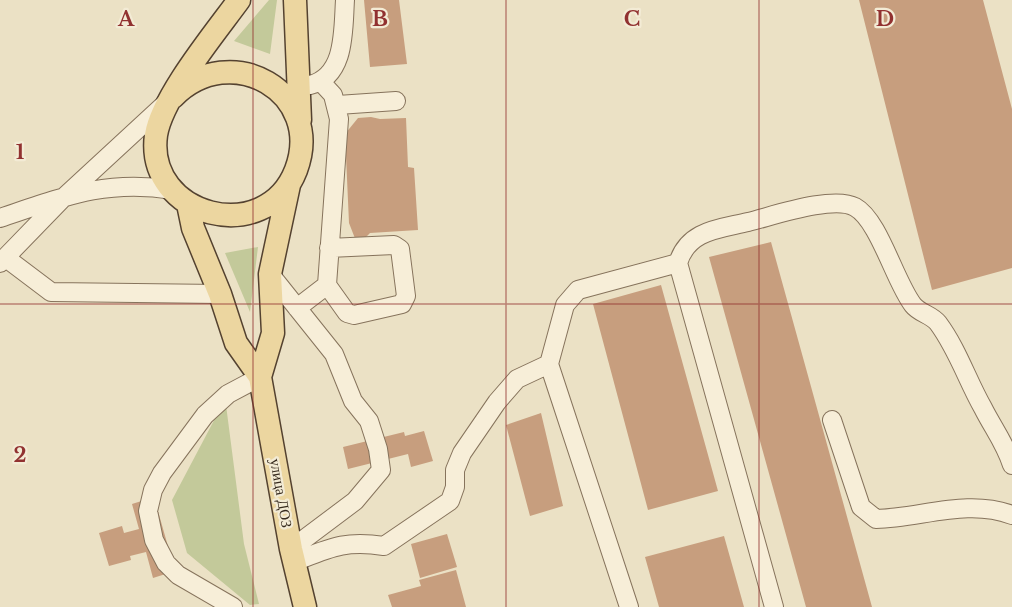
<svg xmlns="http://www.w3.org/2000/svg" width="1012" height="607" font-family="'Libre Baskerville',serif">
  <rect width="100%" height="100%" fill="#ebe1c5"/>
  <path fill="#c3c99a" d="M269 0H277L270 54 234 41Z
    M258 247 250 312 225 253Z
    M226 405 244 544 259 604 250 605 187 553 172 500 220 409Z"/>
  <path fill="#c79e7e" d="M364 0H399L407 64 370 67Z
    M859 0H983L1012 109V268L932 290Z
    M371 117 380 119 406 118 408 167 414 168 418 230 370 233 363 240 356 241 349 223 345 134 358 118Z
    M771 242 872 607H806L709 257Z
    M661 285 718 491 648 510 593 304Z
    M541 413 563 506 530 516 506 425Z
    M424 431 433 461 411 467 408 454 348 469 343 447 404 432 405 436Z
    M154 497 175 571 153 578 146 552 130 556 131 560 109 566 99 533 122 526 124 533 139 529 132 504Z
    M447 534 457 567 420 578 411 544Z
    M724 536 744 607H659L645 557Z
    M456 570 466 607H392L388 595 421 586 419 580Z"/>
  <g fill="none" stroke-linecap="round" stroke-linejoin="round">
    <defs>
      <path id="minor" d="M321 82 333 95 339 119 327 285 347 313 354 315 402 304 406 296 400 249 394 245 329 248
        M310 85C346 76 343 30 345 0
        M338 105 396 101
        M0 218C63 197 106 179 173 190
        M6 258 51 292 220 294
        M0 263 63 198 167 102
        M678 263C688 230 719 229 748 222 773 216 833 195 855 207 879 220 895 282 913 305 919 313 932 315 938 323 958 350 967 380 983 408 993 428 1005 443 1012 465
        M270 274 334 354 353 401 369 421 378 449 381 470 355 501 291 549
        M297 308 327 285
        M549 364 629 607
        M832 420 861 507 876 519C921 518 968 498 1012 515
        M294 562C330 548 344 540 384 546L450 501 455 487V470L462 453 497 402 517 379 549 364 565 305 578 290 678 263 774 607
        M233 607 178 575 166 563 154 540 148 511 153 490 162 473 205 415 228 394 260 377"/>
      <path id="major" d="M295 0 300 120
        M173 97C231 38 325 93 296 170 266 248 145 217 156 135 162 97 215 33 239 0
        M188 204 193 228 220 294 236 343 260 377 291 549 305 607
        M260 377 273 333 270 274 289 185"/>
    </defs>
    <use href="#minor" stroke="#86735c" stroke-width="20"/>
    <use href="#major" stroke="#544230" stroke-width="25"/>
    <use href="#minor" stroke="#f7eed8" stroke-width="18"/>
    <use href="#major" stroke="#ecd6a0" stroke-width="22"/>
  </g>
  <path fill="none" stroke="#913130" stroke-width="1.5" stroke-opacity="0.55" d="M253 0V607M506 0V607M759 0V607M0 304H1012"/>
  <g text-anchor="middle" stroke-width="4.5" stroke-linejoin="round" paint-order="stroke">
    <g font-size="15" fill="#372b1f" stroke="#f3ebd5">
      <text transform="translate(281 493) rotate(80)" y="5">улица ДОЗ</text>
    </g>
  </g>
  <g font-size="20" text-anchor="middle" font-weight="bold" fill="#913130" stroke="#f3ebd5" stroke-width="4.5" stroke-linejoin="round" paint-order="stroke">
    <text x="126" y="26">A</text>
    <text x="380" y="26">B</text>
    <text x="632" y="26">C</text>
    <text x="885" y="26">D</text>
    <text x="20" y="159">1</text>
    <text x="20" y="462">2</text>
  </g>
</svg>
